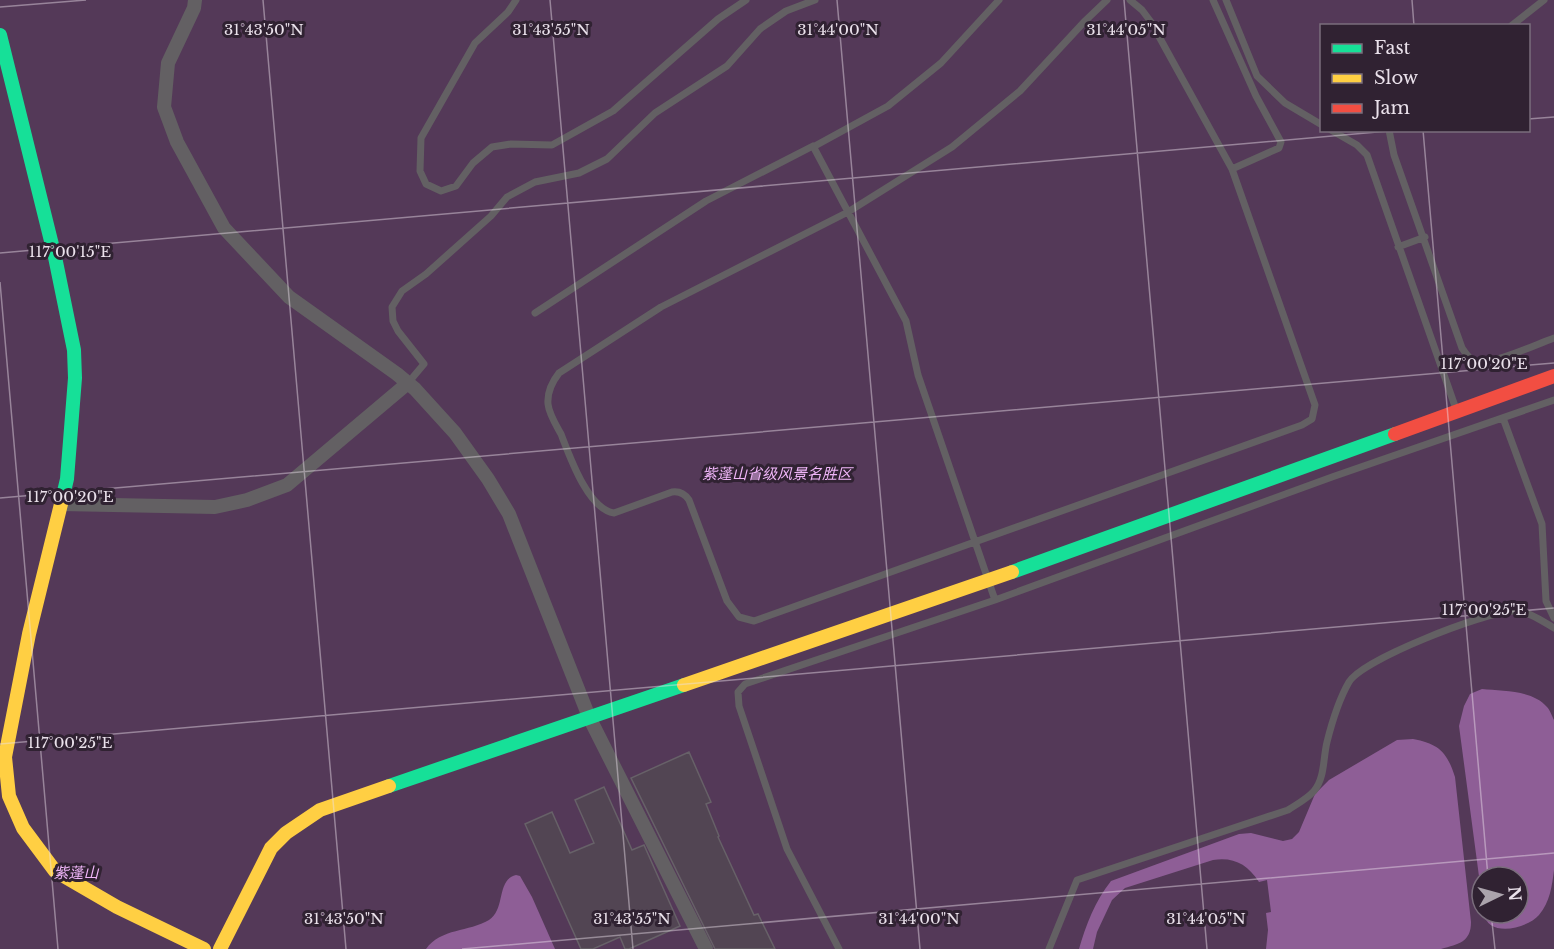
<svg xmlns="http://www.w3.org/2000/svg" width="1554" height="949" font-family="'Libre Baskerville','Noto Sans SC',serif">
  <rect width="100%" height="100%" fill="#373038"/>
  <path fill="#543958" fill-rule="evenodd" d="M0 0H1554V949H0ZM1322 26H1528V130H1322ZM1482 877H1518V913H1482Z"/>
  <path fill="#8e5e96" d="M1482 689C1502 691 1533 690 1547 707 1550 710 1552 716 1554 720V870C1552 886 1550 902 1539 915 1527 929 1487 938 1484 913H1518V877H1482V899L1459 726 1464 706 1470 694Z
    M1413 739C1439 744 1447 752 1455 777L1471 922C1471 942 1459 944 1441 949H1266L1268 930 1266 913 1271 912 1267 880 1259 882C1247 864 1234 857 1213 860L1125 888 1112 900 1097 932 1093 949H1079C1086 925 1095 901 1111 881L1239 834 1251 833 1283 841 1292 839 1299 832 1315 794 1329 780 1397 740Z
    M516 875 520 876 532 897 555 949H426C441 928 469 932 489 920 506 909 496 880 516 875Z"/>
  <path fill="#524553" stroke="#676168" stroke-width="1.5" d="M689 752 711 802 706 804 719 836 718 837 754 915 758 914 775 949H715L631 778Z
    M604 787 632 850 644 845 680 926 629 949H625L620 937 593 949H581L525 824 552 812 570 853 594 843 575 800Z"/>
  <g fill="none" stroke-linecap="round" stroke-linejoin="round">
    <path stroke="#636063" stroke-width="7" d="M516 0 508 12 475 43 421 138 420 171 426 184 441 191 456 186 473 163 492 147 511 144 552 145 613 111 718 19 746 0
      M1107 0 1085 21 1020 91 952 147 848 212 661 307 559 373C552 382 547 392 548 404 549 414 556 425 561 434 570 457 588 509 614 513L672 492C679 491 685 494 689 500L727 601 739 617 754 621 1302 425 1312 419 1315 405 1232 169 1151 22 1142 10 1130 0
      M1213 0 1256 96 1281 142 1279 148 1232 169
      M1226 0 1257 76 1285 103 1322 125
      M1511 26 1544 0
      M1331 130 1357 145 1367 155 1456 409
      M1389 130 1394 155 1462 348C1466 354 1469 359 1475 362 1488 367 1539 343 1554 338
      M813 147 888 106 941 63 999 0
      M1398 247 1425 237
      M535 313 706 201 813 146 906 321 918 375 995 600
      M408 383 424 364 398 331 393 321 392 307 402 291 426 274 491 216 507 197 535 182 579 173 607 159 655 113 727 66 760 29 786 11 815 0
      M1503 418 1542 524 1546 601 1554 618
      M839 949 787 849 739 706 738 692 745 684 995 600 1332 477 1554 400
      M1049 949 1077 880 1288 810C1297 804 1307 799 1314 791 1325 778 1323 758 1327 742 1332 722 1338 701 1349 682 1363 659 1483 613 1512 611 1527 610 1542 621 1554 628"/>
    <path stroke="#636063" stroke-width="14" d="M195 0 194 8 168 63 164 107 177 142 224 228 289 297 397 374 415 389 455 433 488 479 509 514 589 717 706 949
      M61 504 215 507 247 500 287 485 408 383"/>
    <path stroke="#16e098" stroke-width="14" d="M0 35 55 257 74 350 75 378 67 479 62 500
      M1012 572 1395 434
      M389 786 684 685"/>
    <path stroke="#ffcf43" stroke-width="14" d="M62 500 29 634 5 757 9 796 23 828 55 871 117 907 204 949
      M684 685 1012 572
      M220 949 271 848 286 833 320 810 389 786"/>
    <path stroke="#f24e42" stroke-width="14" d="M1395 434 1554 376"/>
  </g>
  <path fill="none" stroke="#eae1eb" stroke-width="1.5" stroke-opacity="0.45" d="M263 0 346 949M550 0 633 949M837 0 920 949M1124 0 1207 949M1412 0 1414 26M0 7 86 0M1528 119 1554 117M1423 130 1488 877M0 253 1400 130M0 282 58 949M0 498 1554 363M0 744 1554 608M1491 913 1495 949M462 949 1554 853"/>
  <g text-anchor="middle" stroke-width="6" stroke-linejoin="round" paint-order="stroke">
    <g font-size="15" font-style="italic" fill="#efb5f8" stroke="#302232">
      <text x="777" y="479">紫蓬山省级风景名胜区</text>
      <text x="76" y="878">紫蓬山</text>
    </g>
  </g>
  <g font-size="15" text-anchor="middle" fill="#eae1eb" stroke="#302232" stroke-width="6" stroke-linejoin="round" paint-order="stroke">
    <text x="264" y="35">31°43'50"N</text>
    <text x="551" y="35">31°43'55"N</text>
    <text x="838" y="35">31°44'00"N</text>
    <text x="1126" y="35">31°44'05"N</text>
    <text x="70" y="257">117°00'15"E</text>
    <text x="1484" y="369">117°00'20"E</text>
    <text x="70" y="502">117°00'20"E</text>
    <text x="1484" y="615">117°00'25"E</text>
    <text x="70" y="748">117°00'25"E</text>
    <text x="344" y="924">31°43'50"N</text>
    <text x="632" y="924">31°43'55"N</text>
    <text x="919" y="924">31°44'00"N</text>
    <text x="1206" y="924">31°44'05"N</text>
  </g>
  <rect x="1320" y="24" width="210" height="108" fill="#302232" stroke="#7a6e7c" stroke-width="1.5"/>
  <rect x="1332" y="44" width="30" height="9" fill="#16e098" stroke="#7a6e7c" stroke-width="1.5"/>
  <text x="1374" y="54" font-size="18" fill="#eae1eb">Fast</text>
  <rect x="1332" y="74" width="30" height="9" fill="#ffcf43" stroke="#7a6e7c" stroke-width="1.5"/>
  <text x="1374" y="84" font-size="18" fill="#eae1eb">Slow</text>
  <rect x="1332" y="104" width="30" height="9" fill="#f24e42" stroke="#7a6e7c" stroke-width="1.5"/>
  <text x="1374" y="114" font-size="18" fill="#eae1eb">Jam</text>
  <g transform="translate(1500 895) rotate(85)"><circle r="28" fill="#302232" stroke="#7a6e7c" stroke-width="1.5"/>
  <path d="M0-4.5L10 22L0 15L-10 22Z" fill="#aba3ac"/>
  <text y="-9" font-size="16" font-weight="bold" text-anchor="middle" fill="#eae1eb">N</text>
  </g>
</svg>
